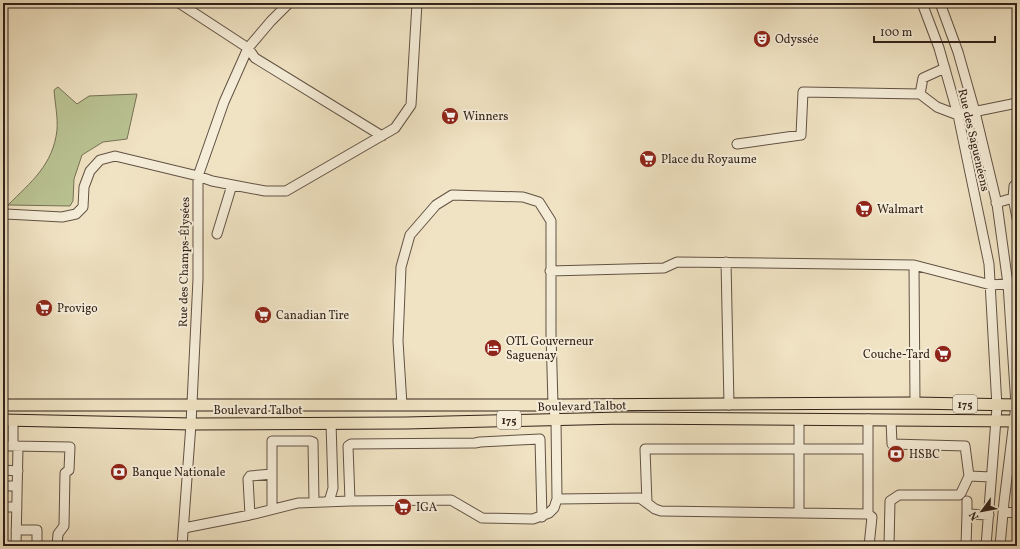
<svg xmlns="http://www.w3.org/2000/svg" width="1020" height="549" font-family="Vollkorn,serif">
  <rect width="100%" height="100%" fill="#f0e3c3"/>
  <filter id="stains"><feTurbulence type="fractalNoise" baseFrequency=".005" numOctaves="4"/><feColorMatrix values="0 0 0 0 .2 0 0 0 0 .09 0 0 0 0 .02 0 0 0 .5 -.17"/></filter>
  <radialGradient id="worn" r=".72"><stop offset=".6" stop-color="#630" stop-opacity="0"/><stop offset="1" stop-color="#630" stop-opacity=".3"/></radialGradient>
  <path fill="#bac393" stroke="#767256" d="M58 87 77 104 89 96 137 94 127 139 103 142 82 155 74 179 73 201 70 206 8 205C31 182 53 165 57 130 58 118 55 103 54 90Z"/>
  <g fill="none" stroke-linecap="round" stroke-linejoin="round">
    <defs>
      <path id="minor" d="M179 3 248 48 255 58 382 136
        M922 3 939 48 958 115 989 264 997 407 986 546
        M940 3 958 52 975 112 997 204 1008 284 1016 405 1004 502 1000 546
        M920 94 923 78 945 68
        M958 115 1017 103
        M737 144 801 135 803 92 920 94 937 107 958 115
        M1013 198 1014 186 1017 183
        M996 203 1013 198 1017 218
        M3 216 6 214 62 217 76 214 83 207 84 187 90 171 100 160 115 156 198 176 212 181 265 191H286L395 128 411 105 417 3
        M217 234 232 185
        M726 262 729 405
        M914 265 915 403
        M550 271 664 268 677 262 914 265 991 285 1017 283
        M891 420 892 444 965 446 969 476
        M3 446H13V420
        M13 446 70 447 69 470 65 473 64 526 58 534 57 546
        M3 470 18 471
        M3 486H17
        M557 499 640 498 655 509 661 511 799 513V419
        M350 501 348 446 351 444 475 443 480 442 540 439 542 517
        M329 502 333 488 331 423
        M647 503 645 449H868
        M3 507H17
        M272 509V441H310L313 442 314 502
        M1003 512 1017 513
        M799 513 868 514V419
        M868 514 872 517 869 546
        M967 514V501
        M250 515 248 479 250 476 272 474
        M184 528 250 515 298 503 350 501 451 500 482 518 533 519 549 513 554 508 557 499 556 420 553 405 551 333V221L539 202 523 197 452 195 436 205 410 235 401 267 398 341 402 405
        M16 530H37V546
        M16 546 18 446
        M182 546 191 424 198 279V176L224 102 248 48 271 21 289 3
        M889 546 890 501 899 495H959L961 493 969 476 991 477
        M966 546 967 514 989 515"/>
      <path id="major" d="M3 405H564L915 403 1017 405
        M3 420 191 424 406 423 622 418 1017 421"/>
    </defs>
    <use href="#minor" stroke="#625244" stroke-width="11"/>
    <use href="#major" stroke="#332219" stroke-width="13"/>
    <use href="#minor" stroke="#f5edd8" stroke-width="9"/>
    <use href="#major" stroke="#f0e3c3" stroke-width="11"/>
  </g>
  <defs>
    <symbol id="theatre-disc" viewBox="-11 -11 22 22"><circle r="9.5" fill="#8f2418" stroke="#f5edd8"/><path d="M-5-5.5Q0-4 5-5.5V0Q5 5 0 6Q-5 5-5 0ZM-3.3-2.5H-1v1.5H-3.3ZM1-2.5H3.3v1.5H1ZM-2.8 1Q0 5.5 2.8 1Z" fill="#fff"/></symbol>
    <symbol id="supermarket-disc" viewBox="-11 -11 22 22"><circle r="9.5" fill="#8f2418" stroke="#f5edd8"/><path d="M-6-5.5h2.5l.6 2H6L4.5 2H-2.5L-4.4-4H-6ZM-1.5 3.2a1.3 1.3 0 1 0 .1 0ZM3 3.2a1.3 1.3 0 1 0 .1 0Z" fill="#fff"/></symbol>
    <symbol id="hotel-disc" viewBox="-11 -11 22 22"><circle r="9.5" fill="#8f2418" stroke="#f5edd8"/><path d="M-6-4.5h1.5V1H6V5H4.5V3h-9V5H-6ZM-4 0a1.8 1.8 0 1 1 3.6 0ZM.5 0V-2.5h3Q6-2.5 6 0Z" fill="#fff"/></symbol>
    <symbol id="bank-disc" viewBox="-11 -11 22 22"><circle r="9.5" fill="#8f2418" stroke="#f5edd8"/><path d="M-6-4H6V4H-6ZM0-2.3a2.3 2.3 0 1 0 0 4.6a2.3 2.3 0 1 0 0-4.6Z" fill="#fff"/></symbol>
  </defs>
  <g fill-rule="evenodd">
    <use href="#theatre-disc" x="752" y="29" width="20" height="20"/>
    <use href="#supermarket-disc" x="440" y="106" width="20" height="20"/>
    <use href="#supermarket-disc" x="638" y="149" width="20" height="20"/>
    <use href="#supermarket-disc" x="854" y="199" width="20" height="20"/>
    <use href="#supermarket-disc" x="34" y="298" width="20" height="20"/>
    <use href="#supermarket-disc" x="253" y="305" width="20" height="20"/>
    <use href="#hotel-disc" x="483" y="338" width="20" height="20"/>
    <use href="#supermarket-disc" x="933" y="344" width="20" height="20"/>
    <use href="#bank-disc" x="886" y="444" width="20" height="20"/>
    <use href="#bank-disc" x="109" y="462" width="20" height="20"/>
    <use href="#supermarket-disc" x="393" y="497" width="20" height="20"/>
  </g>
  <g text-anchor="middle" stroke-width="4" stroke-linejoin="round" paint-order="stroke">
    <g fill="#f5edd8" stroke="#6d5f52" stroke-width="1">
      <rect x="953" y="395" width="24" height="18" rx="3"/>
      <rect x="497" y="411" width="24" height="18" rx="3"/>
    </g>
    <g font-size="11" font-weight="bold" fill="#332219">
      <text x="965" y="408">175</text>
      <text x="509" y="424">175</text>
    </g>
    <g font-size="12" fill="#332219" stroke="#f5edd8" text-anchor="start">
      <text x="775" y="43">Odyssée</text>
      <text x="463" y="120">Winners</text>
      <text x="661" y="163">Place du Royaume</text>
      <text x="877" y="213">Walmart</text>
      <text x="57" y="312">Provigo</text>
      <text x="276" y="319">Canadian Tire</text>
      <text x="506" y="345">OTL Gouverneur<tspan x="506" dy="14">Saguenay</tspan></text>
      <text x="930" y="358" text-anchor="end">Couche-Tard</text>
      <text x="909" y="458">HSBC</text>
      <text x="132" y="476">Banque Nationale</text>
      <text x="416" y="511">IGA</text>
    </g>
    <g font-size="12" fill="#332219" stroke="#f5edd8">
      <text transform="translate(974 140) rotate(77)" y="4">Rue des Saguenéens</text>
      <text transform="translate(184 262) rotate(-89)" y="4">Rue des Champs-Élysées</text>
      <text transform="translate(582 406) rotate(-1)" y="4">Boulevard Talbot</text>
      <text x="258" y="414">Boulevard Talbot</text>
    </g>
  </g>
  <rect width="1020" height="549" fill="none" stroke="#f0e3c3" stroke-width="16"/>
  <rect x="4" y="4" width="1012" height="541" fill="none" stroke="#332219" stroke-width="2"/>
  <rect x="8" y="8" width="1004" height="533" fill="none" stroke="#332219"/>
  <g transform="translate(982 511) rotate(238)" stroke="#f5edd8" stroke-width="3" paint-order="stroke">
  <path d="M0-3L7 15L0 10L-7 15Z" fill="#332219"/>
  <text y="-6" font-size="11" font-weight="bold" text-anchor="middle" fill="#332219">N</text>
  </g>
  <path d="M874 36v6h121v-6" fill="none" stroke="#332219" stroke-width="2"/>
  <text x="880" y="36" font-size="12" fill="#332219" stroke="#f5edd8" stroke-width="3" paint-order="stroke">100 m</text>
  <rect width="100%" height="100%" filter="url(#stains)"/>
  <rect width="100%" height="100%" fill="url(#worn)"/>
</svg>
